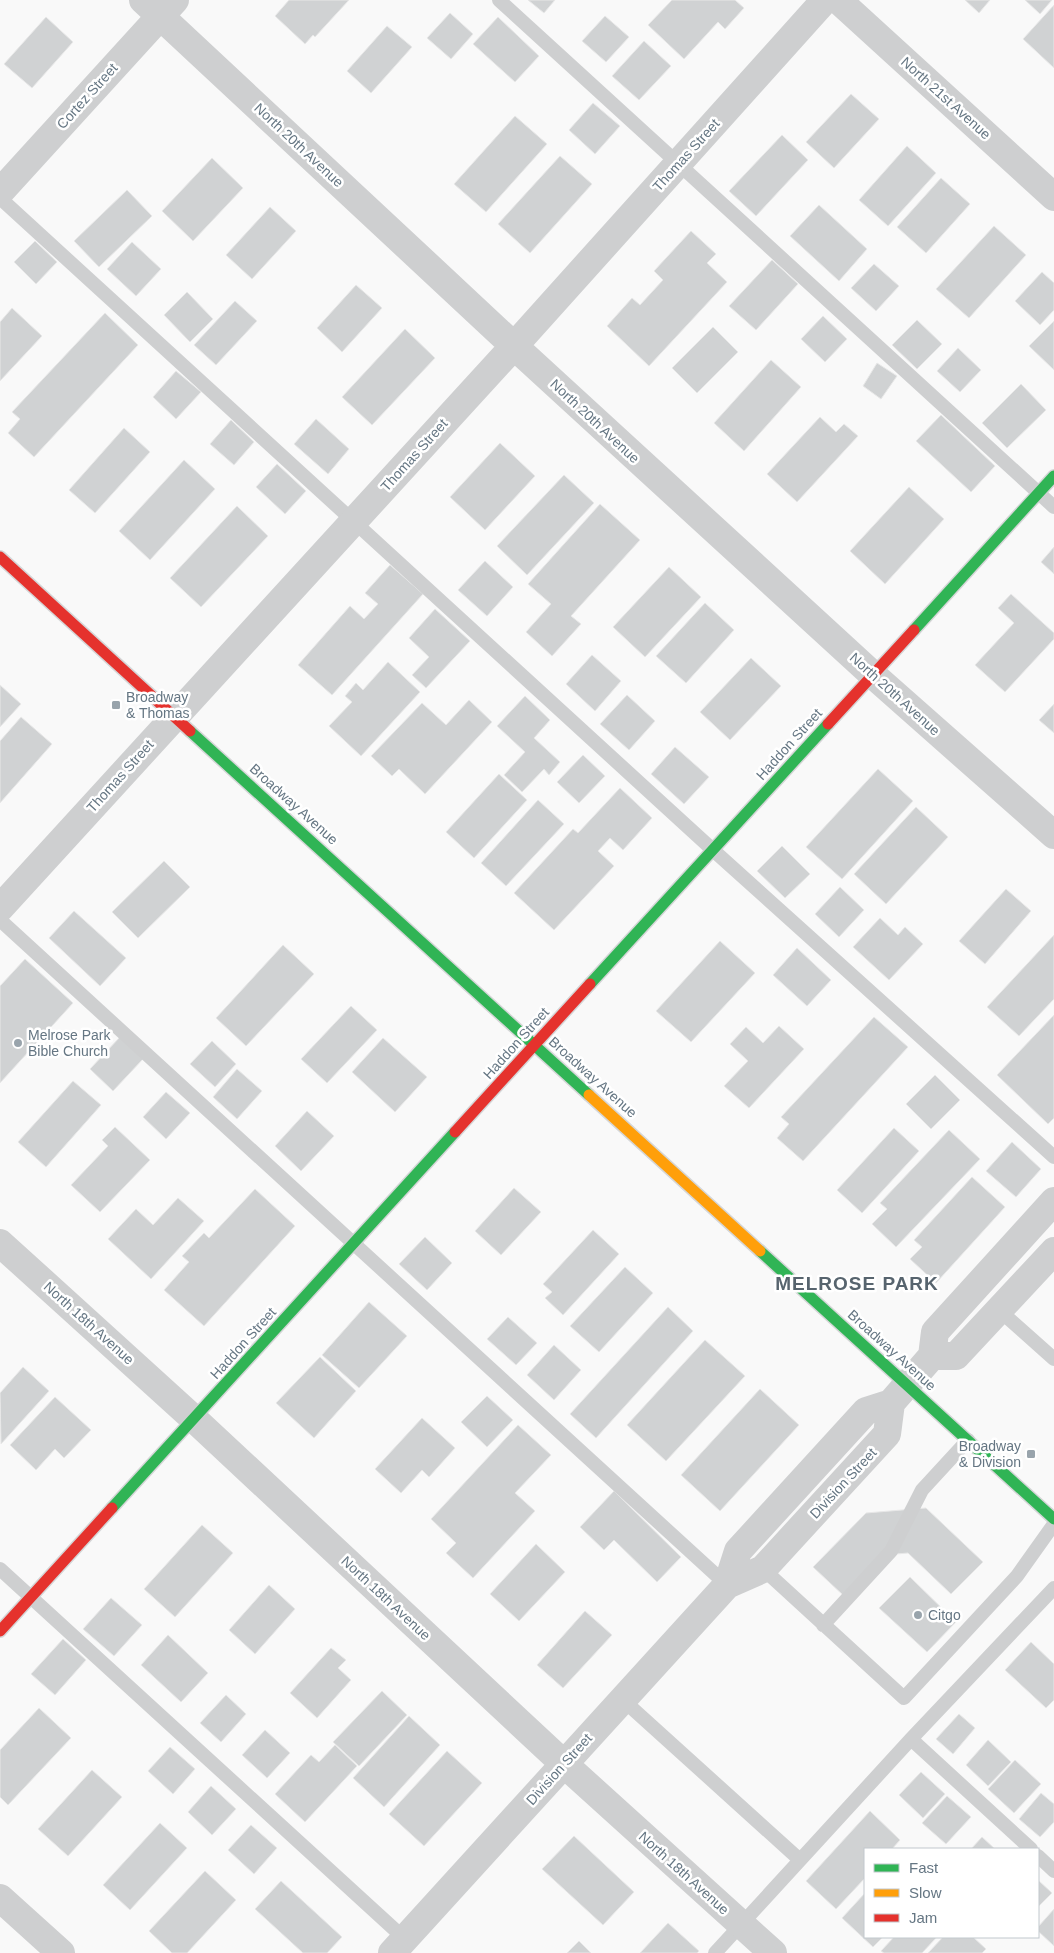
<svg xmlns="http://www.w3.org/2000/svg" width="1054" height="1953" font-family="Helvetica,sans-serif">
  <rect width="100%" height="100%" fill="#f9f9f9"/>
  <path fill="#d0d2d3" stroke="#e8e8e8" d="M289 0H349L315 37 313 35 305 44 275 16Z
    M528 0H555L544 13Z
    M672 0H735L744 8 725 29 718 22 684 59 648 25Z
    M965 0H990L979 13Z
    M1025 0H1052L1040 14Z
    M1054 5V68L1023 39Z
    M450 13 473 34 451 59 427 38Z
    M605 16 629 37 606 62 582 41Z
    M46 17 73 42 32 88 4 64Z
    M498 17 539 56 515 82 473 44Z
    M387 26 412 47 371 93 347 71Z
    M644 41 671 66 639 100 612 76Z
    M851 94 879 119 834 168 806 142Z
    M593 103 620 126 595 154 569 130Z
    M515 116 547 144 486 212 454 184Z
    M782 135 808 160 756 216 729 191Z
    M907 146 936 173 888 226 859 200Z
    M560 156 592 184 530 253 498 224Z
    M212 158 243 188 193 241 162 211Z
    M941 178 970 204 926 253 897 227Z
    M127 190 152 216 99 267 74 241Z
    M819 205 867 249 839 281 790 236Z
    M270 207 296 231 252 279 226 255Z
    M994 226 1026 255 969 318 936 289Z
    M691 231 716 254 707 263 727 282 649 366 607 326 632 298 640 305 663 280 654 271Z
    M35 241 57 262 36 284 14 262Z
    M132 242 161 269 136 296 107 269Z
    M772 260 798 284 756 330 729 306Z
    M874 264 899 286 876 311 851 288Z
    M1042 272 1054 283V310L1040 325 1015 301Z
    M356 285 382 308 342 352 317 328Z
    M187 292 213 319 190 342 164 315Z
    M235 301 257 321 216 365 194 345Z
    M12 308 42 336 0 381V322Z
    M105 313 138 345 34 457 8 433 20 419 12 412Z
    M823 316 847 339 825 362 801 339Z
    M917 320 942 344 917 369 892 345Z
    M1054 321V370L1029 346Z
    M713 327 738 352 697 393 672 368Z
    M405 329 435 358 372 425 342 397Z
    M958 348 981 370 960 392 937 371Z
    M771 360 801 387 744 451 714 423Z
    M877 363 897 376 881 399 863 386Z
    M176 371 201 392 176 419 153 397Z
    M1021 384 1046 410 1007 448 982 423Z
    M941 415 995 466 971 492 916 441Z
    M820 417 836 432 844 424 858 436 797 502 767 474Z
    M316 419 349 449 328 474 294 444Z
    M231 420 254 442 234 465 210 444Z
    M124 428 150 452 95 513 69 490Z
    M500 443 535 476 485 530 450 497Z
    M184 460 215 489 150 560 119 531Z
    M277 464 306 491 285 514 256 487Z
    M564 475 594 503 527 575 497 546Z
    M909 487 944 519 885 584 850 551Z
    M600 504 640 540 571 616 581 624 552 656 526 632 551 604 528 584Z
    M237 506 268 536 201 607 170 578Z
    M1054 547V574L1041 562Z
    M485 561 513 587 487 616 458 590Z
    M390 565 423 594 332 695 298 665 350 606 364 619 378 604 365 593Z
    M669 567 701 597 645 657 613 627Z
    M1011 594 1054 633V639L1005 692 975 665 1014 623 998 608Z
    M705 603 734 630 686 683 656 656Z
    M435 609 470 641 426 688 412 675 429 657 409 638Z
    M592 655 621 681 595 711 566 684Z
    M751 658 781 686 730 740 700 712Z
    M388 662 420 692 361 756 329 726 352 702 345 696 356 683 363 690Z
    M0 685 21 704 0 727Z
    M627 695 655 721 629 750 600 724Z
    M525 696 550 720 534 738 560 762 549 775 544 769 522 792 504 775 525 752 497 726Z
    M469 700 492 722 425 794 399 769 392 776 371 756 422 703 446 725Z
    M1054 704V733L1039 720Z
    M21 717 52 744 0 803V741Z
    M675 747 709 777 684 804 651 774Z
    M583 755 605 776 579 803 557 782Z
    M878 769 913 801 842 879 806 847Z
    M499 774 527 800 474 858 446 832Z
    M620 788 652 818 623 850 610 838 598 851 614 866 554 930 514 893 573 829 578 833Z
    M538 800 564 824 506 886 481 863Z
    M916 807 948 837 886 904 854 874Z
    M782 846 810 874 785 898 757 871Z
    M164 861 190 887 138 938 112 912Z
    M840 887 864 910 839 937 815 914Z
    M1006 889 1031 911 985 964 959 941Z
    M74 911 126 958 100 986 49 938Z
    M880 918 898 935 905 927 923 944 889 980 853 947Z
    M1054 935V999L1019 1036 987 1007Z
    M720 941 755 973 691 1042 656 1011Z
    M283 945 314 974 246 1046 216 1018Z
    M797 948 831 980 807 1006 773 975Z
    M25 959 73 1003 0 1083V986Z
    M351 1006 377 1030 327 1083 301 1059Z
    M1054 1015V1118L1048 1124 997 1075Z
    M874 1017 908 1047 803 1161 777 1138 789 1124 781 1117Z
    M779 1026 804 1049 749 1108 724 1086 748 1061 730 1044 746 1027 763 1043Z
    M120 1037 143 1059 113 1091 90 1069Z
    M383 1038 427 1077 395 1112 352 1072Z
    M212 1041 236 1064 215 1087 190 1064Z
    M237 1069 262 1091 237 1119 213 1097Z
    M935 1075 960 1100 931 1129 906 1104Z
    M73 1081 101 1105 46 1167 18 1142Z
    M166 1092 190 1113 166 1139 143 1117Z
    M307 1111 334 1136 301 1171 275 1146Z
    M115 1127 150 1160 100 1212 71 1185 108 1146 102 1140Z
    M894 1128 919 1151 862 1213 837 1190Z
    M949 1130 980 1159 896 1247 872 1224 887 1209 880 1203Z
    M1012 1142 1041 1169 1016 1197 986 1171Z
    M972 1177 1005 1207 936 1283 910 1259 922 1247 914 1240Z
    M514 1188 541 1212 501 1255 475 1231Z
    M255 1189 295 1226 204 1326 164 1290 189 1262 182 1256 204 1233 209 1238Z
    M178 1198 204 1221 151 1279 108 1239 136 1209 153 1225Z
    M593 1230 619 1254 563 1315 545 1298 552 1292 543 1284Z
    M425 1237 452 1263 427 1290 399 1264Z
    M625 1267 653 1293 599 1352 570 1326Z
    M369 1302 407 1336 359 1388 322 1355Z
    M668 1307 693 1331 596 1438 570 1414Z
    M508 1317 537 1343 516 1365 487 1339Z
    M705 1340 745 1376 666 1461 627 1425Z
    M554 1345 581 1370 554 1400 527 1375Z
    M320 1357 356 1391 314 1438 276 1403Z
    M23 1367 49 1391 1 1444 0 1393Z
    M760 1389 799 1425 720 1511 681 1475Z
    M487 1396 513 1420 487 1447 461 1422Z
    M55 1397 91 1430 64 1458 55 1449 36 1470 10 1445Z
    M422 1418 455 1448 429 1477 422 1470 401 1493 375 1469Z
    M518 1425 551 1455 515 1493 535 1511 473 1578 446 1553 456 1543 431 1519Z
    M614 1491 681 1557 657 1582 614 1540 604 1550 580 1527Z
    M926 1508 983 1562 951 1594 908 1553 884 1555 844 1596 813 1567 866 1513Z
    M202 1525 233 1553 175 1617 144 1589Z
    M536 1544 565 1572 519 1621 490 1594Z
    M910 1577 956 1622 927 1652 879 1608Z
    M269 1585 295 1609 255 1654 229 1630Z
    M111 1598 142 1625 114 1656 83 1629Z
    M585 1611 612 1635 563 1688 537 1665Z
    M168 1635 208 1673 181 1702 141 1665Z
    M63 1639 86 1660 55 1695 31 1674Z
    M1031 1642 1054 1664V1700L1046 1708 1005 1670Z
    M331 1648 346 1660 338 1668 351 1680 317 1718 290 1693Z
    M382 1691 407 1715 359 1766 333 1742Z
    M226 1695 246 1714 221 1742 200 1723Z
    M39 1708 71 1738 8 1805 0 1797V1750Z
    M959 1714 975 1728 953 1754 936 1739Z
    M409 1716 440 1745 384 1807 353 1778Z
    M265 1730 290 1753 267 1778 242 1755Z
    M988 1740 1011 1762 988 1786 966 1765Z
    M335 1745 357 1766 305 1822 275 1794 311 1755 319 1762Z
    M170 1747 195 1769 173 1794 148 1771Z
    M447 1751 482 1783 424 1846 389 1814Z
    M1015 1760 1041 1784 1014 1813 988 1789Z
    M92 1770 122 1797 68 1856 38 1829Z
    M921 1772 945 1794 923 1818 899 1795Z
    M211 1786 236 1809 212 1835 188 1812Z
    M1041 1793 1054 1804V1822L1040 1837 1019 1819Z
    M947 1796 971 1817 946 1844 922 1823Z
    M870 1811 900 1840 892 1849H865V1878L836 1909 806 1881Z
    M160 1823 187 1848 130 1910 103 1885Z
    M251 1825 277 1848 254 1874 228 1850Z
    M574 1836 634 1892 603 1925 542 1869Z
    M982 1837 995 1849H971Z
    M205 1871 236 1900 187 1953H172L149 1931Z
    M1038 1880 1052 1893 1038 1907Z
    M281 1881 342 1937 327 1953H303L255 1909Z
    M865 1893V1937H883L873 1947 842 1918Z
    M1054 1909V1946L1038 1931V1927Z
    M668 1923 699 1951 697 1953H640Z
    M894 1937H937L922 1953H884L881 1951Z
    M943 1937H973L986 1949 982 1953H928Z
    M579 1941 591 1953H567Z"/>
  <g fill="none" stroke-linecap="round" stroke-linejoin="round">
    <defs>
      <path id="fast" d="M914 630 1054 476
        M190 731 589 1095
        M590 984 828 724
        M760 1251 1054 1519
        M112 1508 455 1132"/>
      <path id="slow" d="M589 1095 760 1251"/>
      <path id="jam" d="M0 557 190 731
        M828 724 914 630
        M455 1132 590 984
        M0 1631 112 1508"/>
    </defs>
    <use href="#fast" stroke="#d5d6d7" stroke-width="14"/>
    <use href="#slow" stroke="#d5d6d7" stroke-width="14"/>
    <use href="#jam" stroke="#d5d6d7" stroke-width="14"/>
    <path stroke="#cecfd0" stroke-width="14" d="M499 0 1054 507
      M0 198 713 850 1054 1157
      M0 920 727 1585
      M999 1310 1054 1359
      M0 1569 405 1939
      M763 1569 904 1698 1017 1576 1054 1524
      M823 1625 891 1551 922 1490 968 1440
      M623 1700 800 1860
      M911 1739 1031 1849
      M1038 1856 1054 1871
      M715 1953 911 1739 1054 1588"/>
    <path stroke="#cecfd0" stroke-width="28" d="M143 0 514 346 873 675 1054 835
      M838 0 1054 197
      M0 192 175 0
      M0 908 514 346 825 0
      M0 1243 194 1419 564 1764 773 1953
      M932 1356H956L1054 1251
      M727 1585 738 1551 866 1411 891 1403 932 1356 935 1332 1054 1201
      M0 1898 61 1953
      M392 1953 727 1585 763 1569 887 1434 891 1403"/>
    <use href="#fast" stroke="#30b455" stroke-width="11"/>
    <use href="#slow" stroke="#ff9f0a" stroke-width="11"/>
    <use href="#jam" stroke="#e5322d" stroke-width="11"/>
  </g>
  <g fill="#99a4ac" stroke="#fff" stroke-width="2">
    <rect x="111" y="700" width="10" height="10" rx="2.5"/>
    <circle cx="18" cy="1043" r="5"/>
    <rect x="1026" y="1449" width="10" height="10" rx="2.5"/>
    <circle cx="918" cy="1615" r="5"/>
  </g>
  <g text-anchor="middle" stroke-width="5" stroke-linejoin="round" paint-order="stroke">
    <g font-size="14" fill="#657683" stroke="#fff">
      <text transform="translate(87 96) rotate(-48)" y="5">Cortez Street</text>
      <text transform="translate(946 98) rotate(42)" y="5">North 21st Avenue</text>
      <text transform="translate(299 145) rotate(43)" y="5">North 20th Avenue</text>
      <text transform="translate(686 155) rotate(-48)" y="5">Thomas Street</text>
      <text transform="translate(595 421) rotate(43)" y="5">North 20th Avenue</text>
      <text transform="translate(414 455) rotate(-48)" y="5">Thomas Street</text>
      <text transform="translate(895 694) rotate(42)" y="5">North 20th Avenue</text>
      <text transform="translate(789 744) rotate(-48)" y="5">Haddon Street</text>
      <text transform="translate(120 776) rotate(-48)" y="5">Thomas Street</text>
      <text transform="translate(294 804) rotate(42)" y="5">Broadway Avenue</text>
      <text transform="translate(516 1043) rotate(-48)" y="5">Haddon Street</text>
      <text transform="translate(593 1077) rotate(42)" y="5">Broadway Avenue</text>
      <text transform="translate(89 1323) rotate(42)" y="5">North 18th Avenue</text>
      <text transform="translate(243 1343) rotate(-48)" y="5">Haddon Street</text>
      <text transform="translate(892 1350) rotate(42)" y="5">Broadway Avenue</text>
      <text transform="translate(843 1483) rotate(-47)" y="5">Division Street</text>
      <text transform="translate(386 1598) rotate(43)" y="5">North 18th Avenue</text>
      <text transform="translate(559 1769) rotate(-48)" y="5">Division Street</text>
      <text transform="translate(684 1873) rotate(42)" y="5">North 18th Avenue</text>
    </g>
    <g font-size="14" fill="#657683" stroke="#fff" text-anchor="start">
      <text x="126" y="702">Broadway<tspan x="126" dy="16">&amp; Thomas</tspan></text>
      <text x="28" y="1040">Melrose Park<tspan x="28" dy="16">Bible Church</tspan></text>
      <text x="1021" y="1451" text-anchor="end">Broadway<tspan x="1021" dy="16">&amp; Division</tspan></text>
      <text x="928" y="1620">Citgo</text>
    </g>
    <g font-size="19" font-weight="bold" letter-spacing="1" fill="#57646e" stroke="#fff">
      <text x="857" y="1290">MELROSE PARK</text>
    </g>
  </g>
  <rect x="864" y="1848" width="175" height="90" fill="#ffffff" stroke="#c1c8cd"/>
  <rect x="874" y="1864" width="25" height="8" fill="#30b455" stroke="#c1c8cd"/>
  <text x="909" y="1873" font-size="15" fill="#657683">Fast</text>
  <rect x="874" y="1889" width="25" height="8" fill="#ff9f0a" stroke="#c1c8cd"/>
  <text x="909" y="1898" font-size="15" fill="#657683">Slow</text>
  <rect x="874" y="1914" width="25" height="8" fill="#e5322d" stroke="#c1c8cd"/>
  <text x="909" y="1923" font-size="15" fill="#657683">Jam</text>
</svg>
